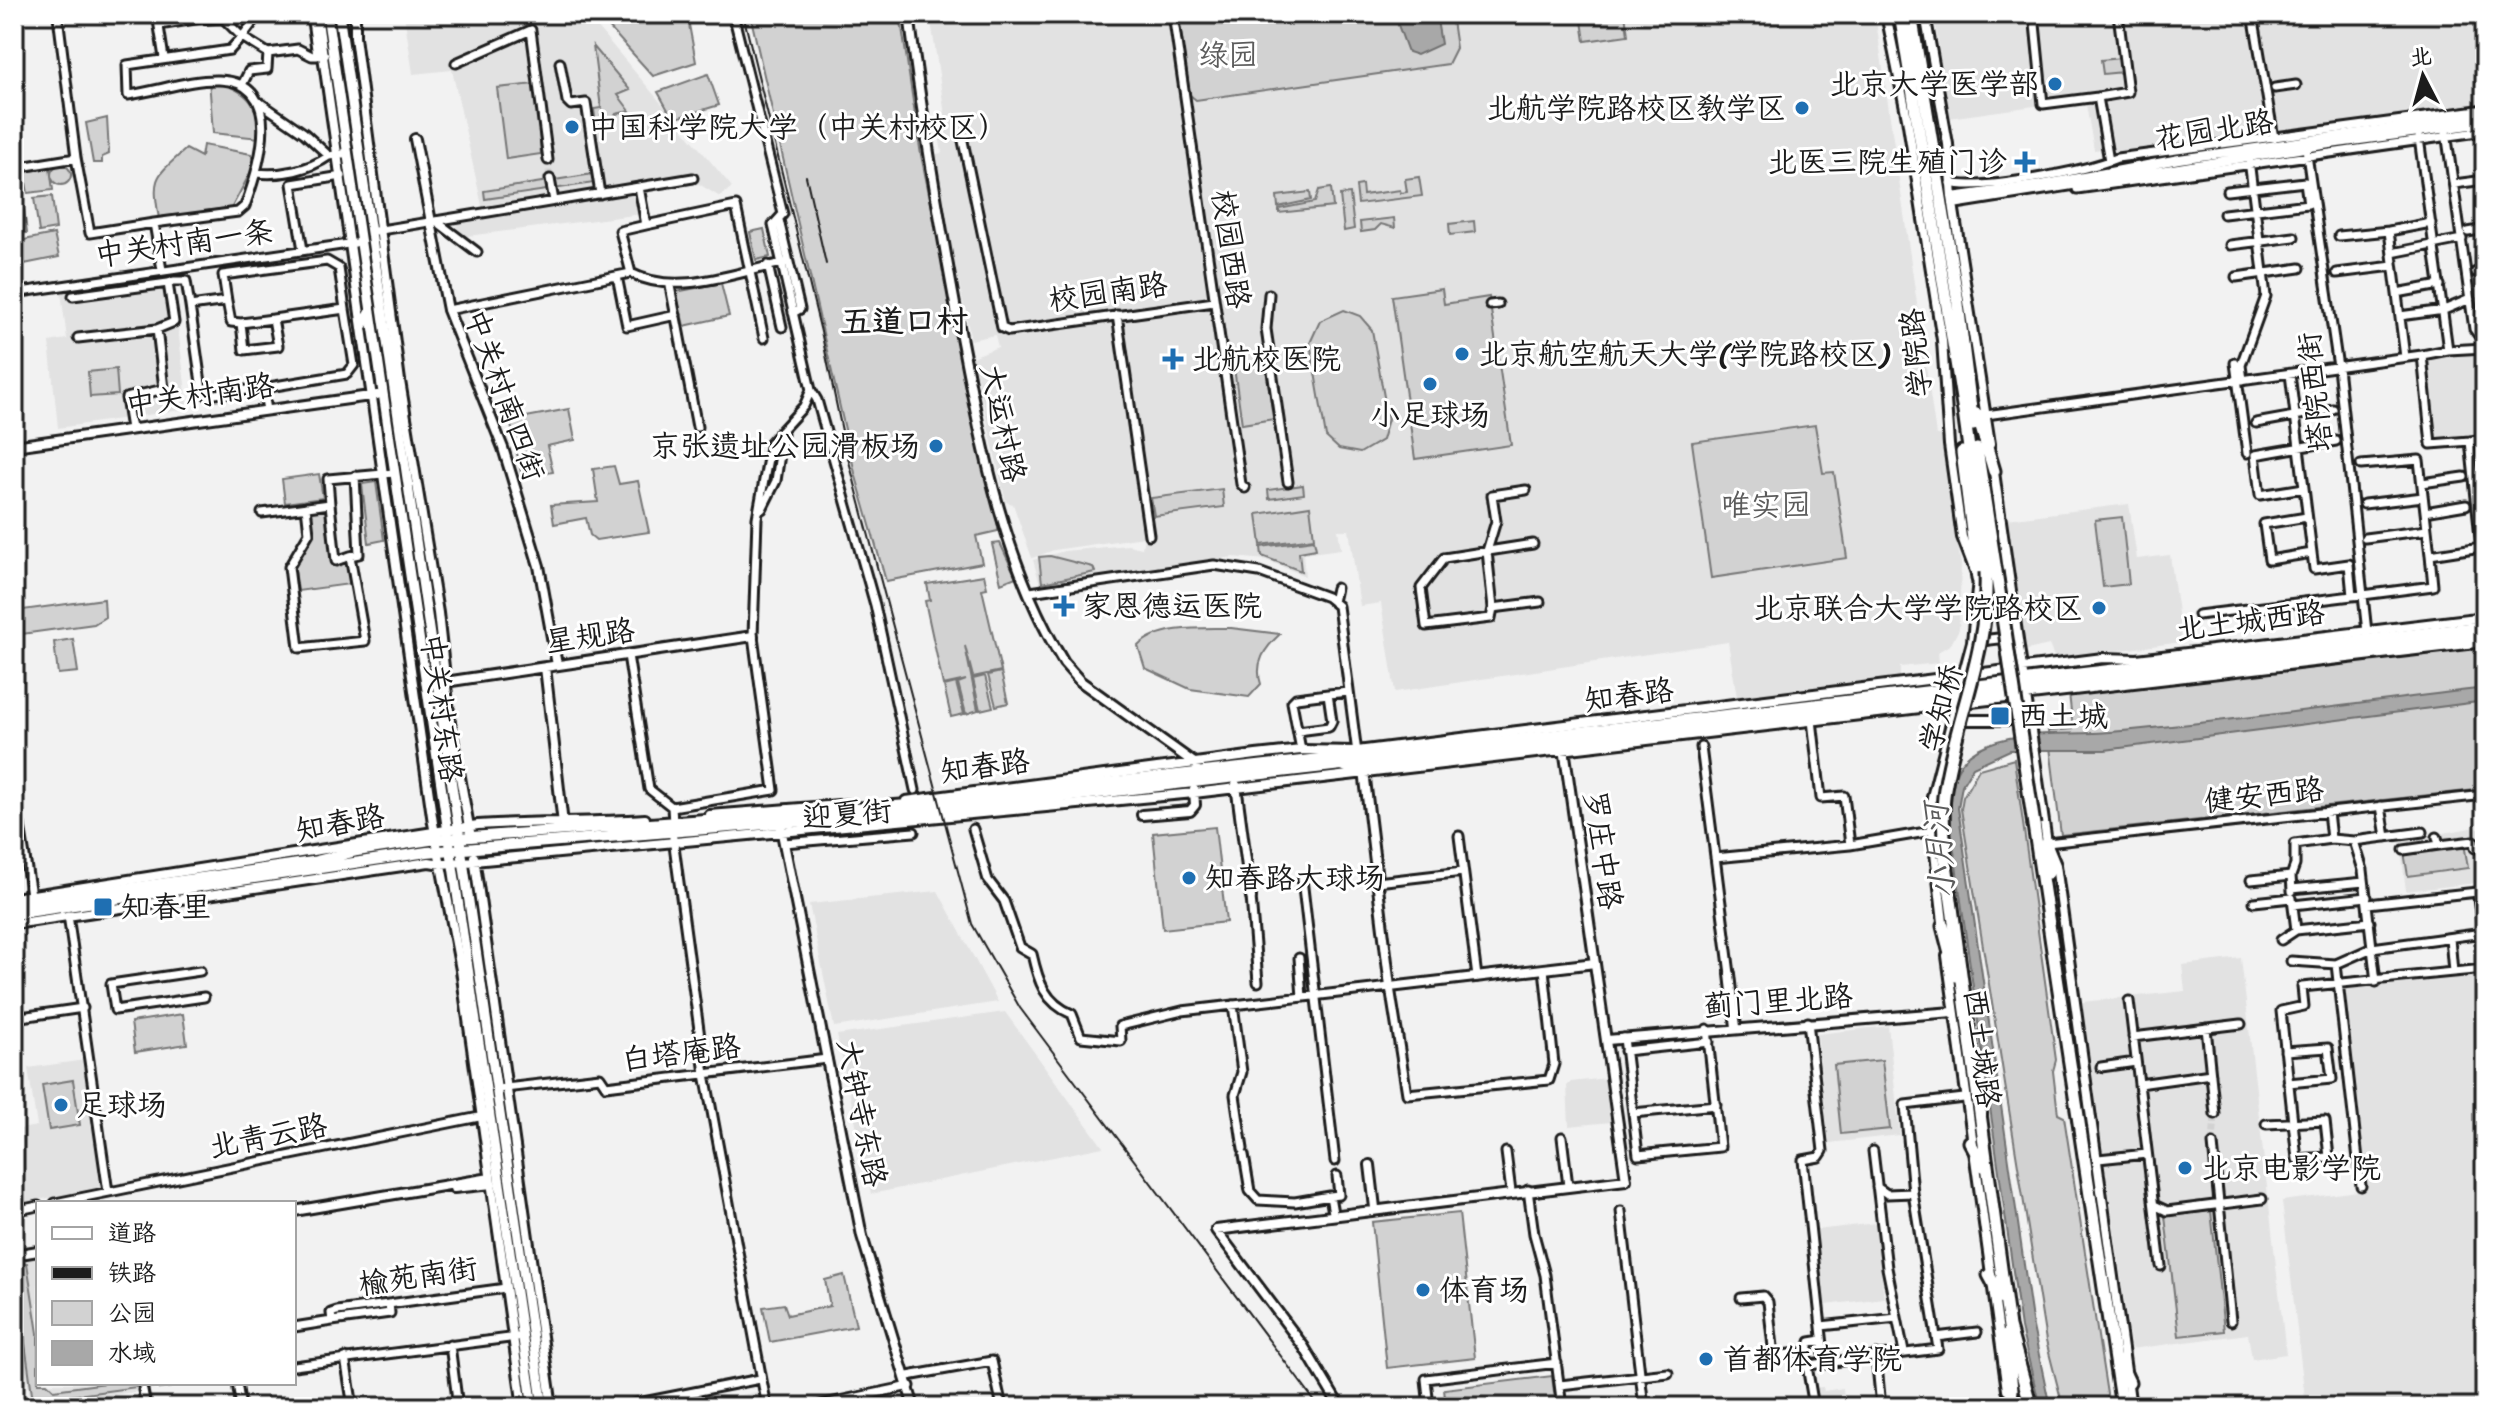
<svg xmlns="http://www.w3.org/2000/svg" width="2499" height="1421" font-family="Sriracha,'LXGW WenKai TC',sans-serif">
  <rect width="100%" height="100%" fill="#f2f2f2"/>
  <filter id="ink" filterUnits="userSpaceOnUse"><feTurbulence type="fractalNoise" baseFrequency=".0125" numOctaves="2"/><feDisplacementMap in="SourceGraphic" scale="16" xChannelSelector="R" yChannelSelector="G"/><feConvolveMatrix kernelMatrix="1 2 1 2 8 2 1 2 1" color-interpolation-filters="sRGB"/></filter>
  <g filter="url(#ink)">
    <path fill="#e2e2e2" d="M404 14H586L732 187 720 197 699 184 640 191 642 214 459 237 455 220 484 215 452 70 413 74Z
      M930 14H1875L1936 435H1941L1961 565 1959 629 1951 644 1938 652 1939 663 1900 667V676L1737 697 1728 642 1395 692 1381 603 1360 606 1349 530H1338L1341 549 1303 554 1305 576 1266 560 1234 557 1040 584 1033 560 1064 551 1128 545 1142 548 1144 537 1054 550 1032 558 1013 504 1006 502 972 357 998 347 995 335 971 340 932 155 942 153 937 123 946 122Z
      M1934 14H2485V107L2104 158 2102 149 2094 150 2085 99 1949 118Z
      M167 276 173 288 188 409 58 428 49 342 67 339 61 292Z
      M2485 350V437L2435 443 2425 358Z
      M2129 504 2137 559 2170 555 2182 642 2055 659 2049 645 2027 650 2007 519Z
      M2476 827 2485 830V882L2406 891 2400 841Z
      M938 891 998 1002 834 1027 809 904Z
      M2241 958 2286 1354 2252 1359 2248 1334 2131 1349 2082 1002 2185 991 2182 965Z
      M2485 972V1407H2306L2282 1201 2366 1190 2343 988Z
      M1005 1012 1103 1147 871 1194 837 1035Z
      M1888 1026 1900 1135 1829 1143 1817 1034Z
      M85 1060 102 1187 14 1205V1130L37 1126 28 1068Z
      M1607 1078 1611 1122 1569 1126 1567 1086 1571 1082Z
      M1876 1223 1884 1298 1825 1305 1816 1230Z
      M38 1258V1383H195L32 1407 14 1305V1262Z
      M1823 1387 1824 1391 1843 1388 1845 1407H1816L1814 1388Z
      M757 1392 761 1407H680Z"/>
    <path fill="#d2d2d2" stroke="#777" stroke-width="2" d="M672 14H687L696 62 653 76 606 24Z
      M750 14H900L921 155 998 526V531L976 536 982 563 886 581 855 473Z
      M1178 14H1451L1456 48 1448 64 1196 100 1190 95Z
      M1581 14H1625L1628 35 1585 41Z
      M593 46 630 90 618 95 630 111 616 114 610 125 596 126 594 109 601 108Z
      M2121 58 2123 72 2103 74 2101 60Z
      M708 74 719 105 673 119 658 92Z
      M209 79C244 91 260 98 259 138L213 133Z
      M535 84 541 154 506 159 497 88Z
      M107 118 109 154 102 157V163H93L86 123Z
      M203 145 251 154 256 162 232 207 159 219C152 176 154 178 186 149L201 157Z
      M51 175a10 10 0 1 1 20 0a10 10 0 1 1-20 0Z
      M50 168 53 190 28 193 24 172Z
      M593 174 594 183 485 199 484 191Z
      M1419 177 1422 196 1358 204 1356 186 1362 185 1363 195 1400 190 1401 193 1407 192 1405 179Z
      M1331 188 1333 207 1279 213V209L1315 202 1319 190Z
      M1310 192 1311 200 1278 207 1277 196Z
      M1350 194 1354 229 1344 231 1340 195Z
      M52 196 56 229 39 232 34 198Z
      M24 210 27 233 14 235V211Z
      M1394 218 1395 228 1381 224 1375 230 1361 232 1360 222Z
      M1474 221 1475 232 1450 235 1449 224Z
      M764 229 770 257 756 260 750 232Z
      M54 234 59 257 19 265 14 242Z
      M721 283 729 316 684 326 676 292Z
      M1442 289 1444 304 1489 297 1511 445 1415 459 1392 296Z
      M1344 310 1360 316 1372 330 1388 419 1382 440 1360 453 1339 449 1326 437 1310 343 1320 321Z
      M1265 363 1274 419 1242 424 1234 368Z
      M116 369 118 395 90 397 88 372Z
      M569 409 575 440 547 446 553 472 522 477 510 420Z
      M1815 425 1823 473 1834 472 1847 558 1711 578 1692 442Z
      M2485 442V606L2466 444Z
      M614 466 619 484 638 481 649 532 596 540 590 535 586 518 554 524 551 505 598 502 593 469Z
      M319 474 323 498 285 503 282 479Z
      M376 482 384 540 369 543 362 484Z
      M1303 485 1304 494 1269 499 1268 490Z
      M1222 489 1224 507 1154 516 1151 498Z
      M1310 506 1314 538 1261 545 1257 514Z
      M327 508 333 562 347 564 350 584 298 591 294 563 312 532 311 511Z
      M2122 517 2129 584 2103 587 2095 520Z
      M1314 540 1316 549 1299 552 1301 571 1262 556 1261 547Z
      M1000 543 1016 577 1001 583 992 544Z
      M1050 556 1093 567 1095 572 1042 583 1039 557Z
      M984 575 987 588 982 589 1001 671 973 677 965 646 978 710 966 714 958 683 966 680 943 685 925 601 930 600 927 584Z
      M104 599 105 617 94 624 22 634 16 631 15 611Z
      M1231 628 1280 634C1265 648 1254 663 1261 684L1249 697 1190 689 1145 668 1138 646C1159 625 1204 628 1231 628Z
      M73 639 78 672 58 674 54 642Z
      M2485 642V789L2061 835 2048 731 2073 729 2069 693Z
      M1001 672 1008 703 996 706 988 675Z
      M985 676 993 707 980 710 973 679Z
      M956 683 964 714 951 717 944 686Z
      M2014 759 2056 1060 2053 1071 2058 1114 2064 1117 2109 1407H2063L2046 1341 1961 809 1963 797 1979 769Z
      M1215 827 1226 922 1163 929 1153 833Z
      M2464 843 2468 868 2408 876 2404 852Z
      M183 1014 187 1044 135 1052 131 1022Z
      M1882 1060 1890 1129 1841 1134 1834 1065Z
      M73 1080 80 1125 49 1130 42 1085Z
      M2211 1211 2224 1331 2179 1336 2165 1216Z
      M1459 1213 1475 1358 1387 1368 1372 1222Z
      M27 1263 38 1333V1383H47L54 1390 106 1383H196L159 1389 158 1384 33 1401 14 1264Z
      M844 1275 856 1326 770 1342 763 1307 784 1304 788 1315 830 1306 825 1280Z
      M1552 1376 1556 1407H1446L1444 1389Z"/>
    <path fill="#a8a8a8" stroke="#707070" stroke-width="2" d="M1394 14H1436L1441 44 1417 55 1408 52Z
      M2485 688V701L2105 750H2010L1973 767 1962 785 1958 808 2033 1327 2050 1407H2040L2021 1328 1950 823C1951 793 1949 765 1978 749 2017 728 2068 736 2110 732 2235 721 2360 703 2485 688Z"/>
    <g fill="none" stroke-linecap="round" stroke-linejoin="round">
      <path stroke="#d2d2d2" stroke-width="7" stroke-dasharray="7 3.5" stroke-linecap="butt" d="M548 160 550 179
        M2213 1144 2215 1114"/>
      <defs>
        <path id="minor" d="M157 14 164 58
          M311 14 317 56
          M733 14 783 214 773 225 811 390 817 400 875 605 915 790
          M1173 14 1241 484 1245 488
          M2034 14 2043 104 2098 97 2109 161
          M2253 14 2274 138
          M58 16 76 158
          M207 19 223 18 242 37 251 25 250 14
          M159 25 207 17
          M456 63 531 30 548 160
          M560 63 567 101 571 105 586 103 600 194
          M242 85 249 71 267 69 268 53
          M2275 88 2296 85
          M2098 97 2128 92 2118 14
          M259 102 304 133 329 156 348 153
          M2446 132 2474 329 2485 344
          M2419 138 2448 350 2485 348
          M963 141 1002 328 1009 331 1214 302
          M2306 148 2338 367 2367 632
          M14 168 76 158 90 233 154 223 162 270
          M256 173C281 176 309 170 329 156
          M550 179 554 201
          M1950 183C1983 191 2085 171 2117 158L2485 109
          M2454 184 2485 180
          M639 187 646 225 620 231 631 273C678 298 738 271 788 262
          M2077 189 2485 131
          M2224 214 2308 204 2305 182 2227 191
          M779 220 800 309 793 313
          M436 221 477 252
          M154 223 238 212 245 206C259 168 287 82 219 80 191 79 157 91 128 95L127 65 230 50 242 37 268 53 298 49 312 56 325 55
          M646 225 736 206 764 338
          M375 231 693 178
          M2468 232 2485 229
          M2339 236 2389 231
          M2230 245 2294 237
          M303 250 292 184 342 176
          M2392 253 2462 239
          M768 265 782 327
          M2476 272 2485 270
          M2337 273 2393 266
          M617 276 627 326 676 315
          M2236 277 2300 268
          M174 281H186L190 306 227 301 223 275 327 261 339 268 345 309
          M670 286 697 427
          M14 293 355 243
          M2397 293 2440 285
          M1269 294 1266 329 1288 482
          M73 296 168 283
          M227 301 231 322 241 323 244 350 278 346 273 319 345 309 354 365 347 374 263 388
          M1490 305 1498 304
          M190 306 202 390 207 395 263 388 267 410
          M448 310 631 273
          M1117 315 1149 535
          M2400 316 2444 310 2470 299
          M241 323 273 319
          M78 338 157 329 174 322 168 283 174 281
          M2448 350 2422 355 2431 444 2470 441
          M2405 357 2389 231 2431 223
          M2235 363 2247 453
          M2290 374 2314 569 2349 564 2352 596 2363 595 2433 586 2430 555 2481 547
          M2243 380 2241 365 2266 296 2249 160
          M1986 415 2422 355
          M2256 423 2333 409
          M131 429 126 398 164 389 157 329
          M2485 439 2470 441 2485 584
          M2361 465 2419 460 2430 555
          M2422 483 2464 477
          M2304 488 2260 495 2255 455 2336 441
          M1526 490 1492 495 1496 521 1487 551 1493 608 1540 602
          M330 504 336 561 350 556
          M2364 504 2423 497
          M306 507 309 533 289 567 299 648 365 641 350 556 359 554 355 476
          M762 509 776 481 783 434
          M2425 512 2466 505
          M262 513 330 504 328 479 394 473
          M2307 517 2264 524 2269 560 2312 553
          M2365 538 2427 530
          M1030 592 1214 565 1259 572 1327 597 1338 606 1357 753
          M1333 602 1336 588
          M1493 608 1491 618 1426 626 1421 588 1444 558 1533 544
          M2198 615 2352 596
          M628 655 649 789 672 807
          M1328 694 1349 692
          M1812 720 1821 798 1844 796 1850 845 1926 832
          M1298 731 1329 727 1332 721 1328 694 1296 698 1292 702 1301 750
          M1701 747 1730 974
          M14 787 31 895
          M2381 806 2386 837
          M2328 812 2331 839
          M673 823 672 807 774 790 753 636 757 518 771 442 804 406 811 390
          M973 829 988 880 1004 901 1020 947 1032 954C1038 981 1045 1003 1072 1014L1081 1037 1121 1041 1120 1026 1182 1011 1390 987 1407 1094 1549 1080 1554 1064 1544 969
          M1459 836 1477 977
          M673 838 705 1074 767 1407
          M2354 841 2423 832
          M784 843 914 832
          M2047 843 2485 795
          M2439 845 2474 841 2475 848 2485 847
          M2404 850 2439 845 2437 837
          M1715 858 1850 845
          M2291 876 2295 865V844L2331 839 2354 841 2363 870 2376 982
          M1302 879 1335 1161
          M2251 880 2291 876 2292 891
          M1377 882 1463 872
          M2292 889 2364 882
          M1251 897 1258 982
          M2254 902 2292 898 2296 930 2370 922
          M2293 905 2367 897
          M68 915 108 1192
          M2281 940 2296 930
          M1299 958 1302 997
          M2291 961 2336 964
          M200 971 111 984 115 1010 204 997
          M2453 972 2485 969
          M2129 1001 2161 1266
          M1233 1005 1242 1072 1235 1095 1243 1149
          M14 1018 83 1008
          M1808 1022 1823 1151 1819 1157 1803 1160 1825 1364
          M2206 1028 2215 1114
          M2133 1037 2241 1024
          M1624 1038 1638 1155 1720 1147 1707 1029
          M1625 1051 1709 1042
          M2285 1051 2328 1048 2332 1079 2288 1083
          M2101 1067 2136 1062
          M2139 1084 2211 1074
          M497 1089 600 1077 606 1086 827 1059
          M1633 1113 1716 1105
          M2266 1124 2325 1121 2329 1157 2297 1159 2281 1011 2304 1006 2302 987 2453 972 2450 938
          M1562 1137 1568 1186
          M2213 1144 2231 1321
          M1873 1151 1887 1268 1904 1352
          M1506 1152 1511 1192
          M1244 1155 1250 1191 1258 1200 1295 1202 1330 1196 1333 1213
          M2098 1159 2147 1154
          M2361 1186 2336 964 2372 948 2483 933 2477 892 2368 904
          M1877 1187 1887 1194 1913 1193
          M1528 1190 1534 1234 1545 1275 1562 1407
          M1330 1196 1339 1195 1337 1176
          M55 1203 484 1116
          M2154 1205 2167 1211 2262 1199
          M14 1211 38 1206
          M1621 1211 1644 1407
          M1741 1298 1763 1296 1768 1302 1774 1356 1807 1352
          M389 1304 390 1313 332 1321 331 1313 337 1311 506 1288
          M1821 1326 1897 1318
          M294 1327 332 1321
          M1936 1337 1977 1332
          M450 1345 458 1407
          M1876 1355 1881 1407
          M345 1358 353 1407
          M1809 1365 1938 1349 1913 1193 1905 1105 1964 1098
          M294 1366 517 1337
          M908 1376 992 1361 1002 1407
          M237 1383 241 1407
          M1560 1385 1668 1373
          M143 1390 146 1407
          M618 1407 760 1379
          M810 1407 910 1386
          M1429 1407 1426 1379 1557 1363
          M1814 1407 1806 1360 1810 1342 1822 1340"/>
        <path id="tertiary" d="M317 14 433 823 461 970 523 1407
          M355 14V37L400 381 438 613 450 722 470 832
          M909 14C922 117 939 219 958 321 981 440 1001 559 1064 663L1080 681 1197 765
          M1886 14 1907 118 1942 340 1949 445 1962 537 1978 579 1972 642 1962 679
          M1925 14 1948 144 1952 197 1990 444
          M415 139 448 310 503 448 539 566 557 665
          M1952 197 2041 185 2179 159 2485 115
          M1953 204 2323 145 2485 123
          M14 446 377 395
          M1993 465 2047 843 2056 865 2131 1407
          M1977 641 2011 637
          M545 667 563 824
          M445 682 753 636
          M1959 720H2021
          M1364 771 1390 987 1595 963
          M1236 785 1251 897
          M906 801 1256 755 1301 750 1357 751 2103 658 2137 659 2485 617
          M710 815 852 804
          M1142 815 1190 811 1195 805 1194 790
          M781 828 862 1236 914 1407
          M474 857 552 1407
          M14 898 478 825C534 821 589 823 645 819
          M14 924 429 862 442 864 1194 793 2485 642
          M1944 931 1932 827V797L1957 700
          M1947 956 2007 1390
          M1730 974 1736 1027
          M1607 1040 1953 1012
          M1370 1165 1375 1208
          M454 1188 492 1184
          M294 1211 490 1178
          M14 1255 38 1251
          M1340 1407 1304 1347 1216 1230 1626 1180 1564 748"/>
        <path id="secondary" d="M327 14 533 1407
          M339 14 543 1407
          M363 325 371 311"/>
        <path id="primary" d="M14 905 312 862 357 851 430 840 922 804 1337 757 1349 759 2485 626
          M14 914 427 852 985 806 1342 765 1350 768 2485 635"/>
        <path id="trunk" d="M1900 14 1964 412 1986 572
          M1911 14 1957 296 1973 425
          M1977 414 1994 471
          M1977 449 1996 571
          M1962 452 1978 579
          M2034 825 2122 1407
          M2047 843 2048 873
          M1945 856 2009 1327 2031 1407
          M1943 926 1956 976
          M1970 1142 1983 1166
          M1989 1275 2002 1299
          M2007 1335 2012 1390 2010 1407
          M2119 1361 2129 1382"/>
      </defs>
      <use href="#minor" stroke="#1c1c1c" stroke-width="13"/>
      <use href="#tertiary" stroke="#1c1c1c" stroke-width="14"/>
      <use href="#secondary" stroke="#1c1c1c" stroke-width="15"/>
      <use href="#primary" stroke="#1c1c1c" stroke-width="16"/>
      <use href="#trunk" stroke="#1c1c1c" stroke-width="17"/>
      <use href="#minor" stroke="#fff" stroke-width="7"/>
      <use href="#tertiary" stroke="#fff" stroke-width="8"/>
      <use href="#secondary" stroke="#fff" stroke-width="9"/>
      <use href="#primary" stroke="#fff" stroke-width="10"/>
      <use href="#trunk" stroke="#fff" stroke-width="11"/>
      <path stroke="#1c1c1c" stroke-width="2" d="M743 14 822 336 846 450 972 924 1020 1008 1319 1407
        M806 176 826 264"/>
      <defs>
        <path id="trunk-bridge" d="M1996 571 2034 825
          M1945 856C1944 831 1941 807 1946 783 1959 709 1989 650 1986 572"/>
      </defs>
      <use href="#trunk-bridge" stroke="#1c1c1c" stroke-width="17" stroke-linecap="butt"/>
      <use href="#trunk-bridge" stroke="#fff" stroke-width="11"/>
    </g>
  </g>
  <g fill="#1f6fb2" stroke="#fff" stroke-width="3">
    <circle cx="2055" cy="84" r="8"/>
    <circle cx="1802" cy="108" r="8"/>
    <circle cx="572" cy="127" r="8"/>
    <path d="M2021 150h8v8h8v8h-8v8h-8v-8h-8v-8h8z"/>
    <circle cx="1462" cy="354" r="8"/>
    <path d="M1169 347h8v8h8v8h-8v8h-8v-8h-8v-8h8z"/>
    <circle cx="1430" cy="384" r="8"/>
    <circle cx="936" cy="446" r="8"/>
    <path d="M1060 594h8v8h8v8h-8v8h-8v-8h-8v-8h8z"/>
    <circle cx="2099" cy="608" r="8"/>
    <rect x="1990" y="706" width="20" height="20" rx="4"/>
    <circle cx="1189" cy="878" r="8"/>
    <rect x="93" y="897" width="20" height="20" rx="4"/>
    <circle cx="61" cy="1105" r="8"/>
    <circle cx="2185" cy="1168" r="8"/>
    <circle cx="1423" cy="1290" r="8"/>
    <circle cx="1706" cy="1359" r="8"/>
  </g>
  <g text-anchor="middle" stroke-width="6" stroke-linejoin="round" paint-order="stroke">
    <g font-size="30" fill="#5c5c5c" stroke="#fff">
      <text x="1228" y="65">绿园</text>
      <text x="1766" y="515">唯实园</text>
    </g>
    <g font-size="30" fill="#1c1c1c" stroke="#fff" text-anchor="start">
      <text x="2039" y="94" text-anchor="end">北京大学医学部</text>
      <text x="1786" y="118" text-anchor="end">北航学院路校区教学区</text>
      <text x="588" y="137">中国科学院大学（中关村校区）</text>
      <text x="2007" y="172" text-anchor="end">北医三院生殖门诊</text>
      <text x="1478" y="364">北京航空航天大学(学院路校区)</text>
      <text x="1191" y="369">北航校医院</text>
      <text x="1430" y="425" text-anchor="middle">小足球场</text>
      <text x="920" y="456" text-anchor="end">京张遗址公园滑板场</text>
      <text x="1082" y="616">家恩德运医院</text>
      <text x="2083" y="618" text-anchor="end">北京联合大学学院路校区</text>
      <text x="2018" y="726">西土城</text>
      <text x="1205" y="888">知春路大球场</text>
      <text x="121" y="917">知春里</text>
      <text x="77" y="1115">足球场</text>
      <text x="2201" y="1178">北京电影学院</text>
      <text x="1439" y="1300">体育场</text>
      <text x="1722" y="1369">首都体育学院</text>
    </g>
    <g font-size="30" fill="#1c1c1c" stroke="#fff">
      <text transform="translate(2214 130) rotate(-9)" y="10">花园北路</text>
      <text transform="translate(184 243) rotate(-8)" y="10">中关村南一条</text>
      <text transform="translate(1231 249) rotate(82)" y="10">校园西路</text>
      <text transform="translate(1108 292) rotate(-8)" y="10">校园南路</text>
      <text transform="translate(1916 353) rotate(-96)" y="10">学院路</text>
      <text transform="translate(2315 392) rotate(-96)" y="10">塔院西街</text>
      <text transform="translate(200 395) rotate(-8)" y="10">中关村南路</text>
      <text transform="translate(505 395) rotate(70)" y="10">中关村南四街</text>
      <text transform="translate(1003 423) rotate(78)" y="10">大运村路</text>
      <text transform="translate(2250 621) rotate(-7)" y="10">北土城西路</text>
      <text transform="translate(590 636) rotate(-8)" y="10">星规路</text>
      <text transform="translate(1629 695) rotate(-7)" y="10">知春路</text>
      <text transform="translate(442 708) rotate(82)" y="10">中关村东路</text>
      <text transform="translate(1941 708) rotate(-75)" y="10">学知桥</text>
      <text transform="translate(985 766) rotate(-7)" y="10">知春路</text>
      <text transform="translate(2264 795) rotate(-6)" y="10">健安西路</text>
      <text transform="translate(847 814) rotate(-5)" y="10">迎夏街</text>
      <text transform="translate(340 823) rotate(-10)" y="10">知春路</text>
      <text transform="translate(1603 850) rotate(82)" y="10">罗庄中路</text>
      <text transform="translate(1778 1001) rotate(-4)" y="10">蓟门里北路</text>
      <text transform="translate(1982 1048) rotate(83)" y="10">西土城路</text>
      <text transform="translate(681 1053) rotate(-7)" y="10">白塔庵路</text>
      <text transform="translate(862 1113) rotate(79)" y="10">大钟寺东路</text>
      <text transform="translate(268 1136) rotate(-11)" y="10">北青云路</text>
      <text transform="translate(418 1276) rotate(-8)" y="10">榆苑南街</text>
    </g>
    <g font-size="32" font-weight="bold" fill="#1c1c1c" stroke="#fff">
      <text x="904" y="332">五道口村</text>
    </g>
    <g font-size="32" font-style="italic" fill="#5b5b5b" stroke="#fff">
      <text transform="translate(1939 851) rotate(-95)" y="11">小月河</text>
    </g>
  </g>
  <rect width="2499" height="1421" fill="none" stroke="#fff" stroke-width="48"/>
  <rect x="24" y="24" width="2451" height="1373" fill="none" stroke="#1c1c1c" stroke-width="3" filter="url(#ink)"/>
  <rect x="36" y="1201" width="260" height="184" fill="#ffffff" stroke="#a4a4a4" stroke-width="2"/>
  <rect x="52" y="1227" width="40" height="12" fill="#ffffff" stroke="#a4a4a4" stroke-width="2"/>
  <text x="108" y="1241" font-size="24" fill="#1c1c1c">道路</text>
  <rect x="52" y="1267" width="40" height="12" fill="#1c1c1c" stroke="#a4a4a4" stroke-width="2"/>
  <text x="108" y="1281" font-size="24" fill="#1c1c1c">铁路</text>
  <rect x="52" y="1301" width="40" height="24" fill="#d2d2d2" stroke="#a4a4a4" stroke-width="2"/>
  <text x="108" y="1321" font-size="24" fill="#1c1c1c">公园</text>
  <rect x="52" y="1341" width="40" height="24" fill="#a8a8a8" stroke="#a4a4a4" stroke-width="2"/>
  <text x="108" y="1361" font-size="24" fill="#1c1c1c">水域</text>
  <g transform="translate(2423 76) rotate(354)" stroke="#ffffff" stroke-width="6" paint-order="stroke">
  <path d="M0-6L14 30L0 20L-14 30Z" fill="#1c1c1c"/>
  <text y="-12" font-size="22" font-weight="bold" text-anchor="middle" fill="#1c1c1c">北</text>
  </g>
</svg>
